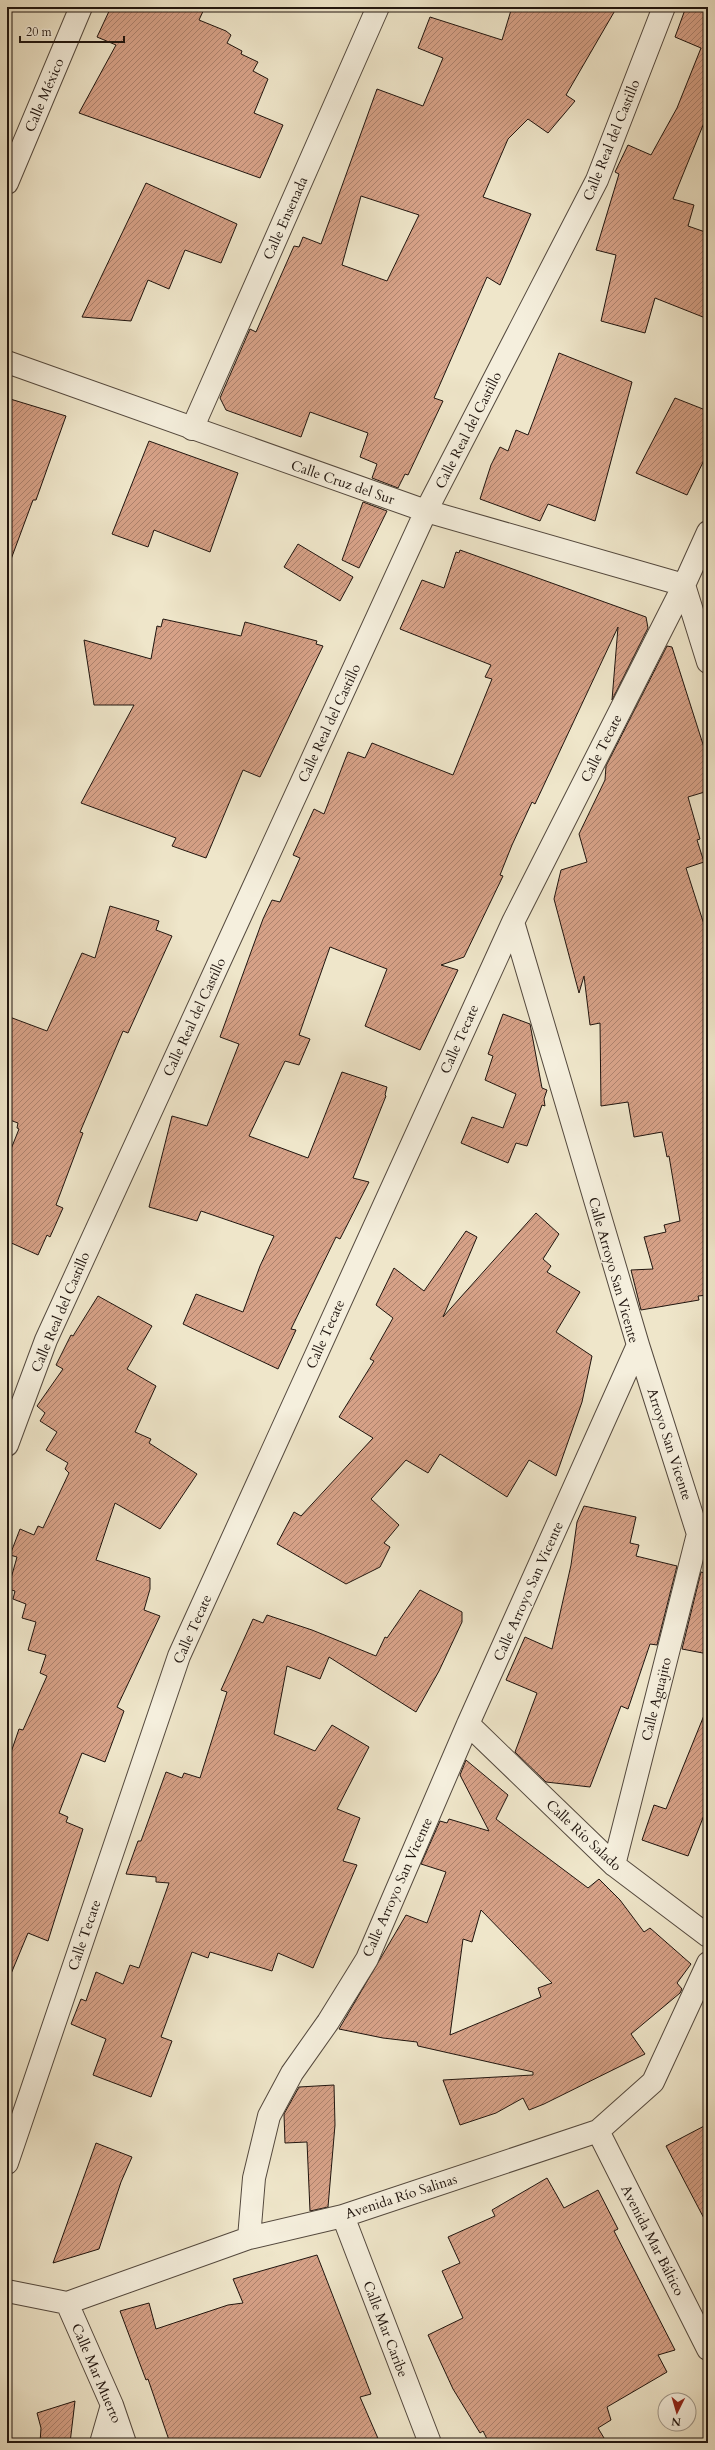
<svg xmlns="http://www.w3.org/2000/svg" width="715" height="2450" font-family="Cardo,serif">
  <defs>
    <pattern id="building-hatch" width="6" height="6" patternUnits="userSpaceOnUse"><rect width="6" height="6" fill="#d6a187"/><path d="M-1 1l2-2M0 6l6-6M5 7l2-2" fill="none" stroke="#ad826d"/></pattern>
  </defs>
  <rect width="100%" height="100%" fill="#efe6ca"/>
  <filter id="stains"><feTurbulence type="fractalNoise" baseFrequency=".005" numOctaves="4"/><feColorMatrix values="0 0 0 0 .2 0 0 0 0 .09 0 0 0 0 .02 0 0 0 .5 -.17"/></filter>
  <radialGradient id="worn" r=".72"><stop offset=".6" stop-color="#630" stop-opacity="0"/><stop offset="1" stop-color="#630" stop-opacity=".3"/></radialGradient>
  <path fill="url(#building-hatch)" stroke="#20150f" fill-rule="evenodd" d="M111 7H205L199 20 226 31 231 35 227 43 242 51 241 54 258 62 253 71 268 79 254 113 283 125 260 178 79 113 116 45 97 37Z
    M512 7H617L566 95 575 101 548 133 528 119 508 139 483 197 531 214 500 285 487 277 434 398 443 401 408 475 405 474 398 488 372 478 377 464 360 457 368 433 310 412 301 437 226 410 220 398 250 329 256 332 294 246 299 247 303 237 321 244 377 89 423 106 443 58 418 48 430 17 502 40ZM361 196 419 215 387 281 342 265Z
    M686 7H708V113L673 199 694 205 688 226 708 233V319L655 298 645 333 601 321 616 255 596 250 619 174 615 172 628 145 651 155 677 108 701 48 675 37Z
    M146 183 237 224 221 263 185 250 169 289 148 280 131 321 82 317Z
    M559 353 632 382 595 521 548 504 540 521 480 499 491 465 500 447 508 451 516 430 528 435Z
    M7 398 66 416 36 500H33L10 562 7 561Z
    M675 398 708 411V452L687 495 636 473Z
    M149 441 238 473 210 552 154 530 148 547 112 534Z
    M363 502 387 511 359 568 342 560Z
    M298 544 353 577 340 601 284 567Z
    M460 550 646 617 648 628 612 700 618 627 535 804 532 802 512 845 500 875 503 876 464 957 441 965 458 970 420 1050 365 1026 387 969 330 947 299 1035 310 1039 299 1065 285 1061 249 1136 308 1158 342 1072 387 1087 385 1095 386 1096 353 1178 369 1182 340 1239 336 1237 291 1329 296 1330 278 1369 183 1324 196 1294 243 1312 260 1266 274 1236 201 1211 197 1221 149 1207 172 1116 207 1126 239 1044 220 1037 263 919 272 900 280 902 300 858 293 855 314 809 324 814 348 752 365 758 372 743 453 775 492 679 485 677 491 665 400 629 422 580 444 588 456 552 459 553Z
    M163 619 241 636 245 622 317 641 316 644 323 646 260 777 243 770 206 858 172 846 176 838 81 803 134 705H94L84 640 151 659 157 626 161 627Z
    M667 646 672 647 708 760V791L688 797 700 839 697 840 704 862 686 868 708 937V1295L698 1296 699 1300 641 1310 631 1270 653 1269 644 1237 666 1232 664 1225 680 1221 669 1156 667 1157 662 1132 634 1137 628 1102 601 1106 600 1023 590 1025 584 976 579 993 554 899 561 870 587 862 579 834 605 780 606 766Z
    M110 906 159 921 156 930 172 936 128 1033 123 1031 80 1132 83 1133 56 1205 63 1208 50 1237 47 1235 38 1255 7 1241V1159L19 1129 17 1128 18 1123 7 1119V1016L47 1031 82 953 95 958Z
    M503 1014 530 1024 542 1088 547 1090 544 1099 545 1106 542 1105 527 1146 516 1143 508 1163 461 1143 472 1117 503 1128 516 1094 485 1080 493 1056 488 1054Z
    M536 1213 559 1234 543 1259 551 1266 547 1272 580 1292 556 1332 592 1356 582 1402 556 1476 529 1460 507 1497 440 1454 428 1473 406 1460 371 1499 399 1525 384 1543 390 1547 380 1567 346 1584 277 1544 294 1512 301 1516 373 1438 339 1417 374 1361 370 1359 393 1318 376 1305 394 1268 424 1291 466 1231 477 1237 443 1317Z
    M98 1296 152 1326 127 1369 156 1386 135 1432 151 1439 149 1443 197 1474 160 1529 115 1503 96 1560 150 1578V1589L144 1610 160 1616 117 1707 124 1711 105 1762 82 1753 59 1813 68 1817 66 1822 83 1829 48 1941 28 1933 8 1981 7 1764 19 1729 23 1730 47 1676 40 1673 46 1655 28 1650 36 1622 22 1618 26 1604 13 1599 15 1591 8 1589 17 1557 10 1555 20 1529 34 1535 38 1526 43 1528 69 1473 65 1469 68 1463 46 1450 57 1432 40 1421 45 1413 37 1406 63 1369 56 1365 71 1335 73 1336Z
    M584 1506 636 1517 630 1543 639 1545 636 1556 677 1566 657 1645 650 1644 628 1709 621 1706 590 1787 546 1782 515 1752 537 1693 506 1680 525 1637 552 1649 571 1565 577 1522Z
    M701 1572 708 1574V1654L682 1649Z
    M420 1590 462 1612V1622L439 1671 416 1712 329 1657 320 1679 287 1666 274 1734 315 1751 332 1725 369 1747 337 1809 360 1818 343 1861 357 1865 313 1968 278 1953 272 1971 210 1952 208 1958 192 1952 161 2037 172 2041 151 2097 93 2075 106 2039 71 2024 81 1999 86 2001 96 1972 123 1984 130 1965 139 1968 169 1883 156 1882V1877L126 1874 138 1841H141L166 1772 182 1778 184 1773 200 1778 227 1692 221 1690 253 1619 263 1623 267 1615 312 1630 376 1656 385 1637 387 1638Z
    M707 1708 708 1805 688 1856 642 1840 654 1805 666 1809Z
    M466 1760 508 1795 496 1819 588 1888 599 1879 620 1900 644 1932 650 1928 691 1964 677 1983 682 1989 680 1993 631 2034 645 2054 544 2104 529 2110 523 2098 496 2113 460 2125 443 2080 533 2075V2072L418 2046 417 2042 383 2038 339 2029 406 1915 427 1923 446 1872 421 1864 440 1821 447 1823 449 1819 489 1831 460 1775ZM481 1910 552 1983 538 1988 541 1997 450 2035 463 1939 472 1942Z
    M334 2085 335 2125 328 2207 310 2211 307 2142 285 2143 284 2114 299 2087Z
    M708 2124V2226L666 2146Z
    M96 2143 132 2157 121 2182 99 2249 53 2263Z
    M547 2178 564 2208 598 2190 618 2229 614 2231 675 2350 658 2355 667 2372 607 2407 611 2420 598 2428 607 2443H489L483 2431 480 2433 453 2389 428 2335 463 2318 442 2271 460 2263 448 2237 495 2216 492 2210Z
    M317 2255 371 2394 360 2397 380 2443H228L227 2439 212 2443H170L148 2379 146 2380 120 2311 149 2303 156 2329 228 2305 243 2303 233 2279Z
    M75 2401 70 2443H40L41 2428 37 2413Z"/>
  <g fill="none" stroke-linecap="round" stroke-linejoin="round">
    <defs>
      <path id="minor" d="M7 183 81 7
        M192 429 378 7
        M426 511 684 585 708 662
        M513 922 638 1345 698 1534
        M468 1724 614 1865 708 1936
        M614 1865 698 1534
        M598 2131 708 2349
        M7 2163 179 1656 513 922 684 585 708 532
        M343 2216 430 2443
        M249 2238 254 2178 269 2116 292 2073 328 2022 367 1959 468 1724 638 1345
        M7 2291 67 2303 249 2238 343 2216 598 2131 653 2082 708 1963
        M67 2303 112 2405 125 2443
        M101 2443 112 2405"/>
      <path id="tertiary" d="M7 362 426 511
        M7 1445 46 1340 426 511 597 180 664 7"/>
    </defs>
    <use href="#minor" stroke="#54493e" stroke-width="24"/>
    <use href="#tertiary" stroke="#54493e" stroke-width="24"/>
    <use href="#minor" stroke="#f5efdd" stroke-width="22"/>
    <use href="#tertiary" stroke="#f5efdd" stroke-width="22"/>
  </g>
  <g text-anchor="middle" stroke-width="3" stroke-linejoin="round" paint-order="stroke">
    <g font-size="14" fill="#20150f" stroke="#f5efdd">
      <text transform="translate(44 95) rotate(-67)" y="5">Calle México</text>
      <text transform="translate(611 140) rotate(-68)" y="5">Calle Real del Castillo</text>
      <text transform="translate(285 218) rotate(-66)" y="5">Calle Ensenada</text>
      <text transform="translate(468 430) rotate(-63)" y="5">Calle Real del Castillo</text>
      <text transform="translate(343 482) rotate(19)" y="5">Calle Cruz del Sur</text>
      <text transform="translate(329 723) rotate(-65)" y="5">Calle Real del Castillo</text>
      <text transform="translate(601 748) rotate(-63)" y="5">Calle Tecate</text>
      <text transform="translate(194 1017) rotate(-65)" y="5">Calle Real del Castillo</text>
      <text transform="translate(459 1039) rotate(-66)" y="5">Calle Tecate</text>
      <text transform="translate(614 1270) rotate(74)" y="5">Calle Arroyo San Vicente</text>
      <text transform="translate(60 1312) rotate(-67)" y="5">Calle Real del Castillo</text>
      <text transform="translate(325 1334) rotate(-66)" y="5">Calle Tecate</text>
      <text transform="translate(670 1444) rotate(72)" y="5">Arroyo San Vicente</text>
      <text transform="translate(528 1591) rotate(-66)" y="5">Calle Arroyo San Vicente</text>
      <text transform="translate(192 1629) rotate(-66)" y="5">Calle Tecate</text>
      <text transform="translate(656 1699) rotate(-76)" y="5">Calle Aguajito</text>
      <text transform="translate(584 1835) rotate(43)" y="5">Calle Río Salado</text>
      <text transform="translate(397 1887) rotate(-66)" y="5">Calle Arroyo San Vicente</text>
      <text transform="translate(84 1935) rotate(-71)" y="5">Calle Tecate</text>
      <text transform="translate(401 2196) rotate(-18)" y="5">Avenida Río Salinas</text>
      <text transform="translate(653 2240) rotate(63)" y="5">Avenida Mar Báltico</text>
      <text transform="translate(386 2329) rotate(69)" y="5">Calle Mar Caribe</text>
      <text transform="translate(97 2373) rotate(67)" y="5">Calle Mar Muerto</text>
    </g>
  </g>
  <rect width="715" height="2450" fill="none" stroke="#efe6ca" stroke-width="24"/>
  <rect x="8" y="8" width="699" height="2434" fill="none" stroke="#20150f" stroke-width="2"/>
  <rect x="12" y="12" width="691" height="2426" fill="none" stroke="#20150f"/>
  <g transform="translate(677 2412) rotate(185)"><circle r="19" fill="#f5efdd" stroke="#a0988b"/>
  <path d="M0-3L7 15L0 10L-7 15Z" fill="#8f2418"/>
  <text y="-6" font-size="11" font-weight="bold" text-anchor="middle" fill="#20150f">N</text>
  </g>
  <path d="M20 36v6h104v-6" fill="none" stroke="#20150f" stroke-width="2"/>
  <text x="26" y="36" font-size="12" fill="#20150f" stroke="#f5efdd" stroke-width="3" paint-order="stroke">20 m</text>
  <rect width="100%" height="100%" filter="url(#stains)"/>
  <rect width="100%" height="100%" fill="url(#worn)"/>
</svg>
